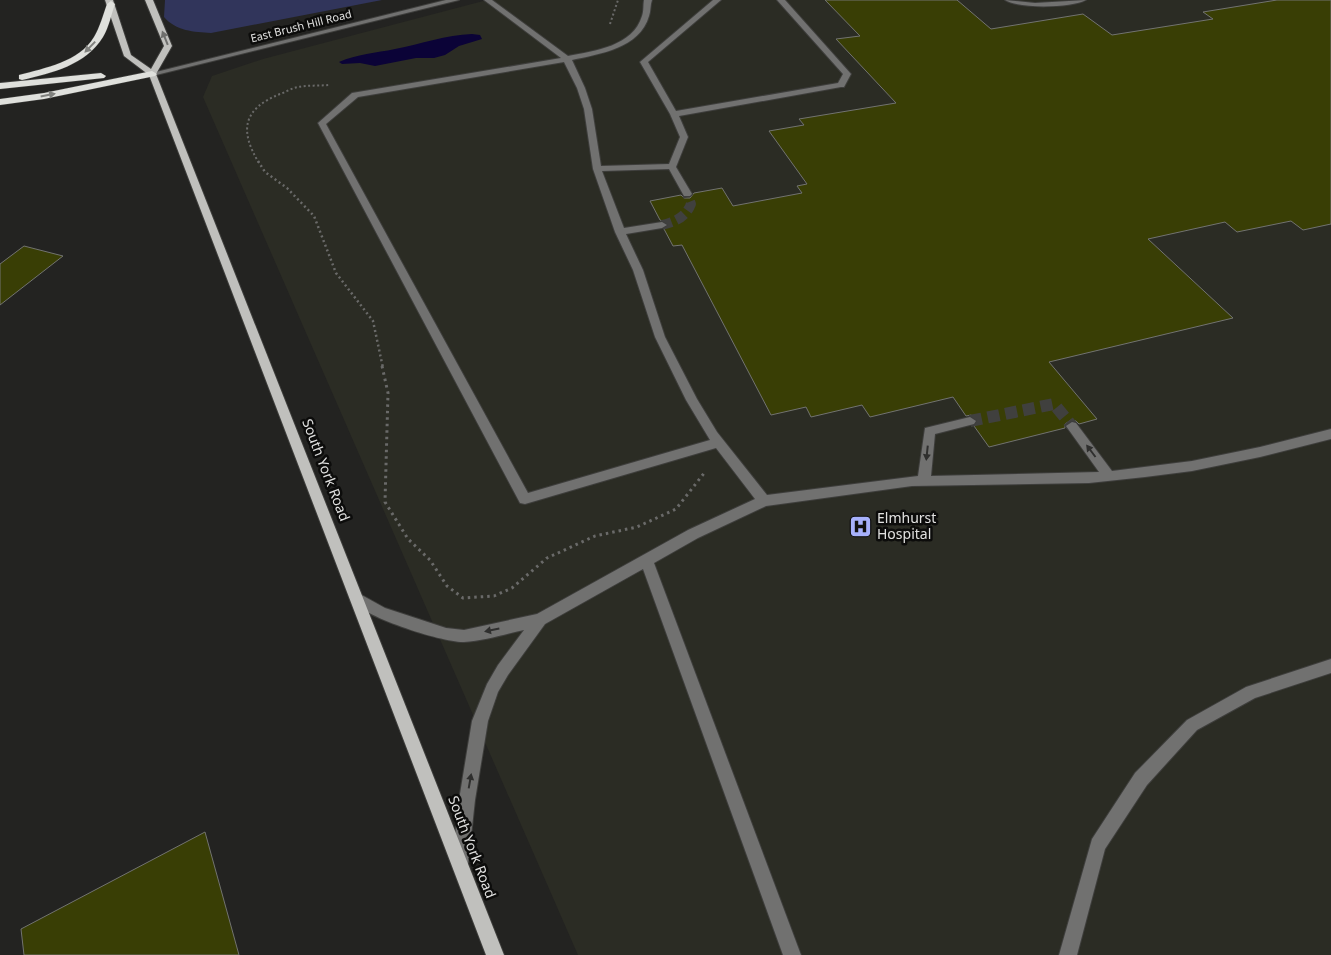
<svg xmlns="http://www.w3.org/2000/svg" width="1331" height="955" font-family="'Noto Sans',sans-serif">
  <rect width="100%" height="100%" fill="#232321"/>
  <path fill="#2b2c24" d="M487 0H1331V955H578L203 97 212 76 263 59Z"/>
  <path fill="#31355b" d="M165 0H382L211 33C194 32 176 31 164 17Z"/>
  <path fill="#0b0337" d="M472 34 480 35 482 39 459 46 445 55 434 58H416L375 66 360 63 342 64 339 62C357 54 376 53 395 49 421 44 446 35 472 34Z"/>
  <path fill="#393e05" stroke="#727370" d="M825 0H957L991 29 1083 14 1112 35 1213 19 1203 12 1277 0H1331V224L1303 230 1291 221 1237 232 1225 222 1148 239 1233 318 1049 362 1097 419 1079 424 1076 421 1071 420 1065 424V428L989 447 974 426 978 422 977 419 971 415 966 416 953 397 870 417 862 405 811 417 806 407 771 415 682 245 673 246 664 229 669 224 660 220 650 201 681 195 684 198H690L694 193 722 188 733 206 802 193 797 186 807 184 769 131 804 125 799 119 896 103 836 39 860 36Z
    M24 246 63 256 0 305V264Z
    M205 832 239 955H24L21 929Z"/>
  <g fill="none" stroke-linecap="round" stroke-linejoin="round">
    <path stroke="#40403e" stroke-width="10" stroke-dasharray="10 5" stroke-linecap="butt" d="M662 225C675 222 686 217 691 204L687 194"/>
    <path stroke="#40403e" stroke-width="12" stroke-dasharray="12 6" stroke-linecap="butt" d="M970 421 1054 404 1072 426"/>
    <defs>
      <path id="minor" d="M446 0H459L152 76 148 74Z
        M484 0H492L568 56C595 51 633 46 642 16 644 11 643 5 644 0H652C650 5 651 11 649 16 640 48 600 54 572 60L585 88 592 109 601 166 669 164 680 137 670 114 640 62 713 0H721L648 62 676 111 838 83 843 74 777 0H785L851 74 844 87H841L679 116 688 137 676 167 692 194 690 196H684L669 169 602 171 624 228 662 222 667 225 662 228 626 234 643 270 665 337 697 399 717 432 767 495 918 476 925 428 970 417 976 421 974 424 935 434 931 476 1099 472 1066 426 1072 422 1076 423 1112 471 1192 461 1260 447 1331 429V439L1260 457 1192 471 1145 477 1089 483 912 486 766 506 698 538 654 563 801 955H783L643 569 545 624 508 675 498 692 488 721 475 800 468 864 466 870 460 872 454 870 452 864 459 800 472 721 487 684 498 665 524 630C505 634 484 641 464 642 444 643 359 616 351 599L353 595 358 593 385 608 446 628 464 630 537 614 688 530 755 499 716 448 525 504 520 503 318 123 352 93 561 58ZM564 62 577 88 584 109 593 169 615 232 633 270 655 337 686 400 710 440 528 493 326 124 358 97Z
        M1005 0 1035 3 1086 0C1072 8 1019 9 1005 0Z
        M1331 659V673L1255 698 1197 730 1147 785 1105 849 1077 955H1059L1092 839 1135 773 1187 720 1246 687Z"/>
      <path id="major" d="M105 0H113L131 55 151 69 164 46 145 0H153L172 46 156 74 504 955H486L149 75 124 56Z"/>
      <path id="highway" d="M111 1 115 4C111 15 109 27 103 37 86 65 52 73 22 80L19 79V75C45 68 79 62 94 37 100 27 103 15 107 4Z
        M152 71 157 74 155 76 44 99 0 105V99L44 93Z
        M101 73 106 76 104 78 0 89V83Z"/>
    </defs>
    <use href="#minor" stroke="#3e3e3c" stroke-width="2"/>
    <use href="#major" stroke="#3e3e3c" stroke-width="2"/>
    <use href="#highway" stroke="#3e3e3c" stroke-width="1"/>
    <path stroke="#6a6a69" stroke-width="2" stroke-dasharray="2 2.5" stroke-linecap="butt" d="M610 24 618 0
      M259 163C239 130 243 109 280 94 286 92 292 88 298 87 308 85 319 86 329 85"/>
    <path stroke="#6a6a69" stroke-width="2.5" stroke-dasharray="2 3" stroke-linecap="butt" d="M258 161 265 172 287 188 314 216 336 273 373 321 383 368"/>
    <path stroke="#6a6a69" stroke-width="3" stroke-dasharray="2.5 4" stroke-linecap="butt" d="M382 366 388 393 385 502 408 539 430 560 447 586 463 598 494 596 512 588 547 558 595 536 637 527 676 509 705 472"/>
    <use href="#minor" fill="#717170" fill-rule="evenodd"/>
    <use href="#major" fill="#c0c0bd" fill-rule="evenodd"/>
    <use href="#highway" fill="#dfe0dc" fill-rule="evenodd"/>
  </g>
  <defs><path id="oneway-solid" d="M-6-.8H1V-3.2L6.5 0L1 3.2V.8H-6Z" transform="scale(1.25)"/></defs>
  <use fill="#6f6f6d" href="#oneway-solid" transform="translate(165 38) rotate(-112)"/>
  <g fill="#80817e">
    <use href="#oneway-solid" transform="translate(90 47) rotate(134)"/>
    <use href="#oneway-solid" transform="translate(48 95) rotate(-11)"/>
  </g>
  <g fill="#2f2f2e">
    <use href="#oneway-solid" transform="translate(1091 451) rotate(-127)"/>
    <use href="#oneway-solid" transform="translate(927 453) rotate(96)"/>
    <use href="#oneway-solid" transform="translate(492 630) rotate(168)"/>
    <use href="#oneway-solid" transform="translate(470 781) rotate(-80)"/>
  </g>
  <defs>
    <symbol id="hospital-square" viewBox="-11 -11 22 22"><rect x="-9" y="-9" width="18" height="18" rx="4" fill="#a7b1fc" stroke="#0c0c0b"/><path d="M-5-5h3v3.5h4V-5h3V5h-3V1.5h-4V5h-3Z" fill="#111"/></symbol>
  </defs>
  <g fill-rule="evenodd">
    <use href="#hospital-square" x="848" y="514" width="25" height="25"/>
  </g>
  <g text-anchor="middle" stroke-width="5" stroke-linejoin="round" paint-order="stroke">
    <g font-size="11" fill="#e1e1e0" stroke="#0c0c0b">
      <text transform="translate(301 26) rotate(-14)" y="4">East Brush Hill Road</text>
    </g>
    <g font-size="14" fill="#e1e1e0" stroke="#0c0c0b">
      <text transform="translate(326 470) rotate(69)" y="5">South York Road</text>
      <text transform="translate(472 847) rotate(69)" y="5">South York Road</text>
    </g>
    <g font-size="14" fill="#e1e1e0" stroke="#0c0c0b" text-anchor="start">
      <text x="877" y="523">Elmhurst<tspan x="877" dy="16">Hospital</tspan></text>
    </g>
  </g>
</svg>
